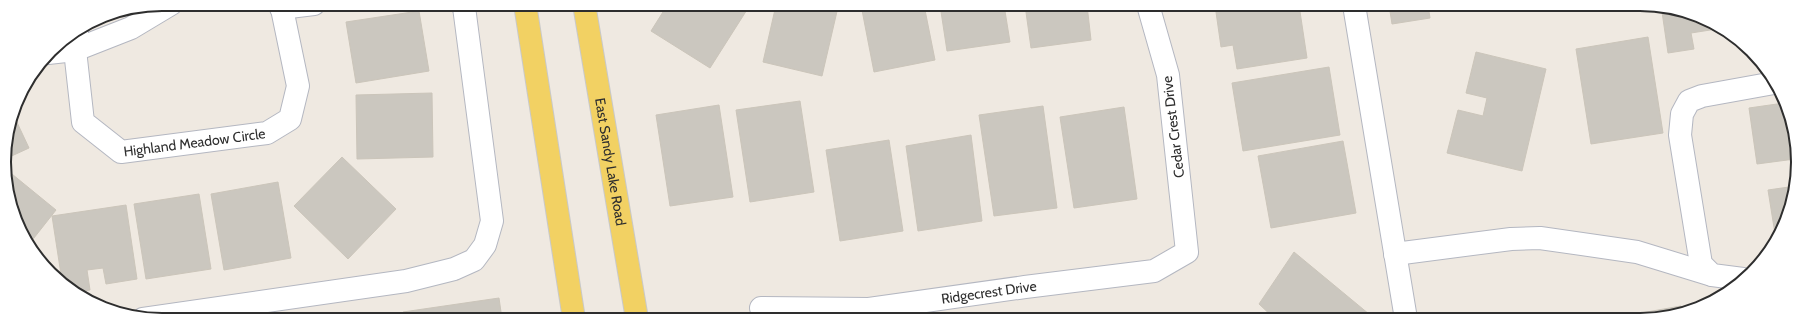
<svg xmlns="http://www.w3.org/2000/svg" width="1802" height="324" font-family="Cabin,sans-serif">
  <rect width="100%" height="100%" fill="#efe9e1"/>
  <path fill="#cbc7bf" stroke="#cbc5ba" d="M668 4 750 5 710 68 651 31Z
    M776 5H827L838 7 822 76 763 62Z
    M861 5H924L935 60 874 72Z
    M940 5H1004L1010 42 947 51Z
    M1025 5H1087L1091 40 1031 48Z
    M1215 5H1299L1307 58 1237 69 1233 45 1221 47Z
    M1389 5H1428L1430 18 1392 24Z
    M1661 5 1719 25 1723 28 1691 33 1694 49 1668 53Z
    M419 11 429 71 356 83 346 22Z
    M1648 37 1663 133 1591 144 1576 49Z
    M1476 52 1546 69 1522 171 1447 153 1458 110 1483 116 1487 98 1466 93Z
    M1329 67 1340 135 1243 151 1232 83Z
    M432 93 433 157 357 159 356 95Z
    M800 101 814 192 750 202 736 110Z
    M1784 103 1793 121 1795 159 1757 164 1749 108Z
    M719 105 733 197 670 206 656 115Z
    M1043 106 1057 208 994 216 979 115Z
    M1124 107 1137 199 1074 208 1060 117Z
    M14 116 29 148 5 159 4 152Z
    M971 135 982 221 918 231 906 146Z
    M889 140 903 231 840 241 826 150Z
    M1343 141 1356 213 1271 228 1258 156Z
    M342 157 396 209 348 259 294 206Z
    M7 170 56 210 30 243 12 213Z
    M278 182 291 258 224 270 211 194Z
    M1796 186 1782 232 1776 240 1768 190Z
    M199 194 211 269 146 279 134 204Z
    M126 205 137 279 106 284 103 268 87 270 90 290 77 292 62 281 52 216Z
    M1294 252 1375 319H1275L1259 304Z
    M499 298 502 319H404L403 312Z
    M1681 306 1682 312 1651 320H1601Z"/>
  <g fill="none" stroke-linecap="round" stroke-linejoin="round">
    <defs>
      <g id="minor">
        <path d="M1354 5 1406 319"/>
        <path d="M281 8 314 4"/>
        <path id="s1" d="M77 32 75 50 83 122 121 152 267 133 290 119 298 86 281 4"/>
        <path d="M48 53 75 50 131 28 171 4"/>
        <path d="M1395 254 1511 239 1540 238 1637 252 1712 275"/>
        <path d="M1743 279 1712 275 1701 264 1680 135 1682 114 1689 101 1702 96 1774 83"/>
        <path id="s2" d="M761 308 869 309 1025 287 1154 271 1187 252 1168 75 1148 5"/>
        <path d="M143 319 406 281 454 269 474 260 485 245 492 221 464 7 461 4"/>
      </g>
      <g id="major">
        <path d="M525 4 574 319"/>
        <path id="s3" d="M584 4 637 319"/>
      </g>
    </defs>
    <use href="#minor" stroke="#b4b7c1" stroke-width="24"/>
    <use href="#major" stroke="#c9c9c9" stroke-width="24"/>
    <use href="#minor" stroke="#fff" stroke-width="22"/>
    <use href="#major" stroke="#f2d163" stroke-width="22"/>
  </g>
  <g text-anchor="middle" stroke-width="3" stroke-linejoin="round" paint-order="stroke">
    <g font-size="14" fill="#2e2e2e" stroke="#fff">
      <text transform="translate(1173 127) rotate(-97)" y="5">Cedar Crest Drive</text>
      <text dy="5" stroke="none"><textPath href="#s1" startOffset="213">Highland Meadow Circle</textPath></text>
      <text dy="5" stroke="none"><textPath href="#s3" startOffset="160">East Sandy Lake Road</textPath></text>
      <text dy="5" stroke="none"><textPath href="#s2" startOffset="229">Ridgecrest Drive</textPath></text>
    </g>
  </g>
  <path d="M0 0H1802V324H0ZM162 11H1640A151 151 0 0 1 1791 162V162A151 151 0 0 1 1640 313H162A151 151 0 0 1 11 162V162A151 151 0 0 1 162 11Z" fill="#fff" fill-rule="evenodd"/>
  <path fill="none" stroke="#2e2e2e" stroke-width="2" d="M162 11H1640A151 151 0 0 1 1791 162V162A151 151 0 0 1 1640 313H162A151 151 0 0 1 11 162V162A151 151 0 0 1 162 11Z"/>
</svg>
